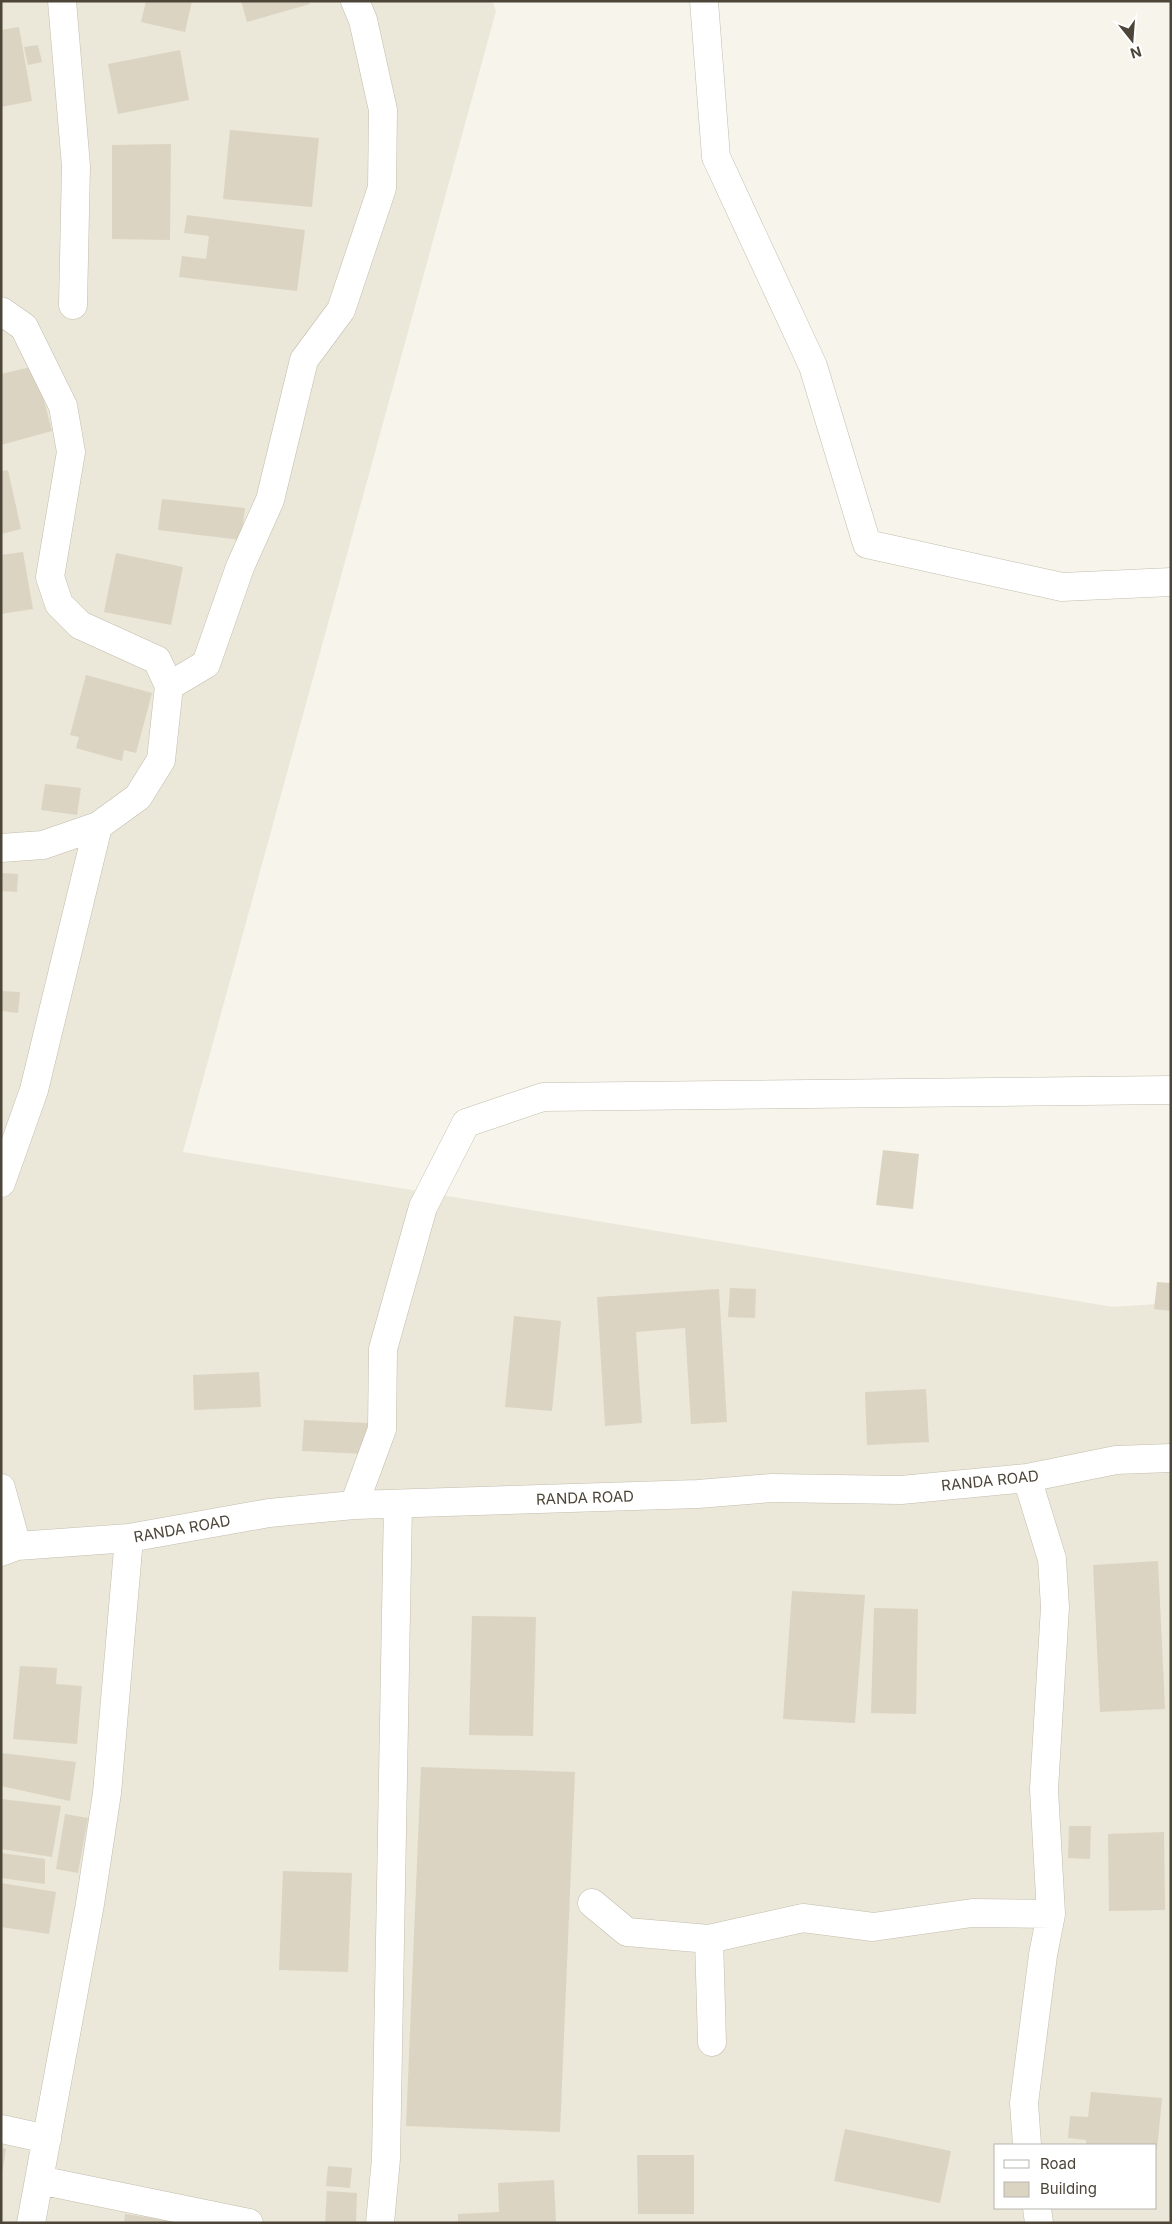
<svg xmlns="http://www.w3.org/2000/svg" width="1172" height="2224" font-family="Inter,sans-serif">
  <rect width="100%" height="100%" fill="#f6f4eb"/>
  <path fill="#ebe7d9" fill-rule="evenodd" d="M1 1H492L496 11 183 1152 1113 1307 1171 1303V2223H1ZM996 2145H1156V2208H996Z"/>
  <path fill="#dcd4c2" d="M146 1H192L185 32 141 22Z
    M241 1H309L310 4 247 22Z
    M19 27 32 101 1 107V30Z
    M38 45 42 62 28 65 24 47Z
    M180 50 189 100 118 114 108 64Z
    M230 130 319 138 312 207 223 199Z
    M171 144 170 240 112 239V145Z
    M187 215 305 230 297 291 179 277 182 256 206 259 209 236 184 233Z
    M35 366 52 431 1 445V374Z
    M8 470 21 529 1 534V471Z
    M162 499 245 508 241 540 158 530Z
    M23 552 33 609 1 614V555Z
    M116 553 183 567 171 625 104 612Z
    M86 675 152 693 136 753 124 750 122 761 76 748 79 737 70 735Z
    M45 784 81 788 77 815 41 810Z
    M1 873 18 874 17 892 1 891Z
    M1 991 20 992 18 1013 1 1011Z
    M883 1150 919 1154 913 1209 876 1205Z
    M1157 1282 1171 1283V1311L1154 1309Z
    M730 1288 756 1289 755 1318 728 1317Z
    M719 1289 727 1422 691 1424 685 1328 636 1332 642 1423 605 1426 597 1297Z
    M514 1316 561 1321 552 1411 505 1407Z
    M259 1372 261 1407 194 1410 193 1375Z
    M926 1389 929 1442 867 1445 865 1392Z
    M304 1420 368 1423 366 1454 302 1451Z
    M1158 1561 1165 1709 1100 1712 1093 1565Z
    M792 1591 865 1595 855 1723 783 1719Z
    M874 1608 918 1609 916 1714 871 1713Z
    M472 1616 536 1617 533 1736 469 1735Z
    M20 1666 57 1668 56 1684 82 1686 77 1744 13 1739Z
    M2 1753 76 1762 70 1801 1 1786Z
    M421 1767 575 1772 560 2132 406 2126Z
    M1 1799 61 1806 52 1857 1 1849Z
    M65 1814 88 1818 78 1873 56 1869Z
    M1069 1826H1091L1090 1859 1068 1858Z
    M1164 1832 1165 1910 1109 1911 1108 1834Z
    M1 1853 45 1859V1884L1 1878Z
    M283 1871 352 1873 348 1972 279 1970Z
    M1 1883 56 1892 49 1934 1 1927Z
    M1091 2092 1162 2098 1157 2150 1156 2145H1086V2140L1068 2138 1070 2116 1088 2117Z
    M845 2129 951 2151 940 2203 834 2181Z
    M1 2148 6 2149 2 2174H1Z
    M637 2155H694V2214H638Z
    M328 2166 352 2168 350 2188 326 2186Z
    M554 2180 556 2223H458V2214L499 2212 498 2183Z
    M327 2191 357 2193 356 2223H325Z
    M125 2214 181 2222V2223H124Z"/>
  <g fill="none" stroke-linecap="round" stroke-linejoin="round">
    <defs>
      <path id="street" d="M62 1 76 166 73 305
        M704 1 716 157 813 366 867 544 1062 587 1171 582
        M1 311 24 327 63 406 71 452 50 577 59 604 80 625 157 660 169 686 161 760 138 797 98 826 43 845 1 848
        M169 686 206 664 240 567 270 500 304 360 341 310 382 188 383 110 363 20 355 1
        M1 1183 34 1090 98 826
        M1027 1478 1052 1559 1055 1607 1044 1789 1051 1914 1043 1955 1024 2103 1027 2145
        M1 1488 17 1546
        M354 1505 382 1429 383 1349 423 1207 466 1123 543 1097 1171 1090
        M1 1552 17 1546 129 1538 269 1513 354 1505 698 1494 772 1488 901 1490 1027 1478 1116 1460 1171 1458
        M592 1903 627 1932 709 1939
        M712 2042 709 1939 803 1918 873 1927 972 1913 1051 1914
        M1 2129 47 2139
        M39 2180 249 2223
        M1037 2208 1039 2223
        M31 2223 90 1904 107 1793 129 1538
        M380 2223 386 2159 398 1504"/>
    </defs>
    <use href="#street" stroke="#c3bdac" stroke-width="29"/>
    <use href="#street" stroke="#fff" stroke-width="28"/>
  </g>
  <g text-anchor="middle" stroke-width="4" stroke-linejoin="round" paint-order="stroke">
    <g font-size="15" fill="#4c4538" stroke="#fff">
      <text transform="translate(990 1481) rotate(-6)" y="5">RANDA ROAD</text>
      <text transform="translate(585 1498) rotate(-2)" y="5">RANDA ROAD</text>
      <text transform="translate(182 1529) rotate(-10)" y="5">RANDA ROAD</text>
    </g>
  </g>
  <rect width="1172" height="2224" fill="none" stroke="#4c4538" stroke-width="5"/>
  <rect x="994" y="2144" width="162" height="65" fill="#ffffff" stroke="#b7b5af"/>
  <rect x="1004" y="2160" width="25" height="8" fill="#ffffff" stroke="#b7b5af"/>
  <text x="1040" y="2169" font-size="15" fill="#4c4538">Road</text>
  <rect x="1004" y="2182" width="25" height="15" fill="#dcd4c2" stroke="#b7b5af"/>
  <text x="1040" y="2194" font-size="15" fill="#4c4538">Building</text>
  <g transform="translate(1132 40) rotate(163)" stroke="#ffffff" stroke-width="4" paint-order="stroke">
  <path d="M0-4L9 19L0 12L-9 19Z" fill="#4c4538"/>
  <text y="-8" font-size="14" font-weight="bold" text-anchor="middle" fill="#4c4538">N</text>
  </g>
</svg>
